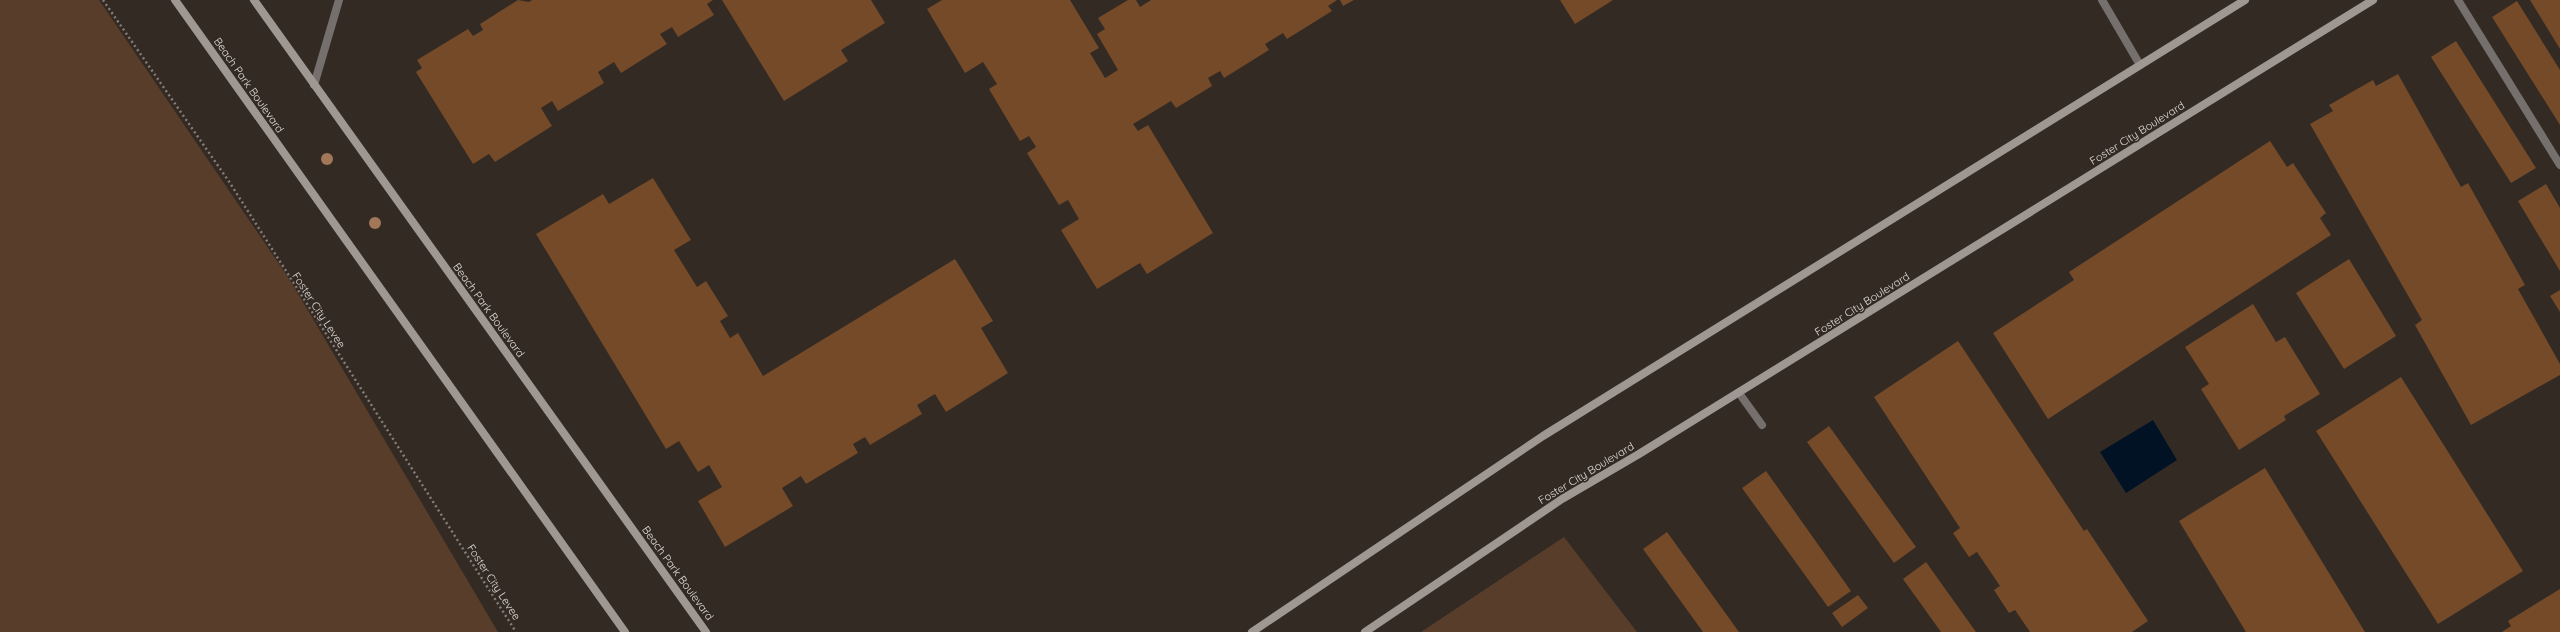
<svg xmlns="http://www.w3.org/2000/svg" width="2560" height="632" font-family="Quicksand,sans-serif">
  <rect width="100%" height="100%" fill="#332a24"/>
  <path fill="#583e2a" d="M0 0H99L290 280 498 632H0Z
    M1564 537 1637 632H1421Z"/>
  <path fill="#001223" d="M2153 420 2177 460 2126 493 2100 452Z"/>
  <path fill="#744a29" d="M518 0 529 2 532 0H713L707 4 714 15 678 37 672 27 660 34 667 44 621 73 614 62 598 72 604 83 558 111 552 101 541 108 552 126 495 162 489 154 473 164 416 72 422 68 417 60 468 29 473 36 483 30 480 24Z
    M722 0H871L885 23 841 50 848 61 784 101Z
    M942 0H1070L1099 48 1090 53 1105 78 1118 70 1097 34 1105 29 1098 18 1128 0H1136L1140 7 1151 0H1337L1328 6 1332 11 1287 39 1283 33 1265 44 1269 50 1224 78 1220 71 1208 78 1212 86 1176 108 1171 101 1133 124 1138 131 1148 125 1213 233 1147 274 1140 263 1097 289 1061 230 1079 219 1068 200 1059 205 1027 153 1036 147 1029 136 1020 141 989 89 997 84 983 62 965 73 927 9Z
    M1340 0H1354L1343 6Z
    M1560 0H1613L1575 24Z
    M2530 0H2560V49Z
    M2517 1 2560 70V125L2492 17Z
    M2456 41 2536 168 2511 183 2431 57Z
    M2398 74 2461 187 2468 183 2525 285 2518 289 2560 364V375L2471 425 2415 325 2422 320 2310 124 2333 111 2329 105 2373 80 2376 86Z
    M2270 141 2287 167 2293 163 2326 213 2320 218 2331 235 2048 419 1993 333 2074 280 2069 272Z
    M653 178 691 240 674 250 697 287 706 281 728 316 720 321 730 338 738 333 763 376 955 259 993 321 981 328 1008 373 946 412 935 394 917 405 922 414 870 445 865 437 853 444 858 453 806 484 801 476 782 488 793 506 725 547 698 501 722 487 709 465 698 472 679 441 666 449 536 234 603 194 609 204Z
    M2546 184 2560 208V271L2518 201Z
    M2349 259 2396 336 2344 369 2296 293Z
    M2560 290V312L2550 296Z
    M2253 304 2276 342 2285 337 2320 394 2284 416 2286 420 2239 450 2201 389 2209 384 2185 347Z
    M1958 341 2084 531 2087 529 2148 621 2132 632H2030L2015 610 2009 613 1994 590 2000 586 1977 552 1969 557 1953 533 1960 528 1874 397Z
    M2401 377 2523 571 2438 624 2316 431Z
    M1829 426 1916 547 1894 563 1807 442Z
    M2265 468 2365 632H2246L2179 521Z
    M1766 471 1851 591 1828 607 1742 488Z
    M1667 532 1739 632H1703L1643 549Z
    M1926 562 1976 632H1941L1903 579Z
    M2560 589V632H2502L2511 626 2508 621Z
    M1858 595 1868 608 1842 627 1832 613Z"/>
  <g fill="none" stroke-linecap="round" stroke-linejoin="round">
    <path stroke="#857d78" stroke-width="2.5" stroke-dasharray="2 3" stroke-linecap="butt" d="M103 0 230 183 516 632"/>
    <path stroke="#75706d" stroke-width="8" d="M2458 0 2560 165
      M314 85 339 0
      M1739 393 1762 425"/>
    <path stroke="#75706d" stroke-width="8" d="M2102 0 2140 65"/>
    <path stroke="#9e9792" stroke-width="8" d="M175 0 625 632
      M254 0 706 632
      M1252 632 1543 436 2245 0
      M1365 632 1562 499 1639 454 2373 0"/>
  </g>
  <g fill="#a27859">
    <circle cx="327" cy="159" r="6"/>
    <circle cx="375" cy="223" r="6"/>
  </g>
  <g text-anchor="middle" stroke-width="3.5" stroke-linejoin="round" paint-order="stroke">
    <g font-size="11" fill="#e0dad6" stroke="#332a24">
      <text transform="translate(249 85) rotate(55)" y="4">Beach Park Boulevard</text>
      <text transform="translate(2137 133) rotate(-32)" y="4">Foster City Boulevard</text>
      <text transform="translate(1862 304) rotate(-32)" y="4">Foster City Boulevard</text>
      <text transform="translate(319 310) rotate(57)" y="4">Foster City Levee</text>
      <text transform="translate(489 310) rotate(54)" y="4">Beach Park Boulevard</text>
      <text transform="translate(1586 473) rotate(-31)" y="4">Foster City Boulevard</text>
      <text transform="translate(678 573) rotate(54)" y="4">Beach Park Boulevard</text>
      <text transform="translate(494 582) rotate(57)" y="4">Foster City Levee</text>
    </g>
  </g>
</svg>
